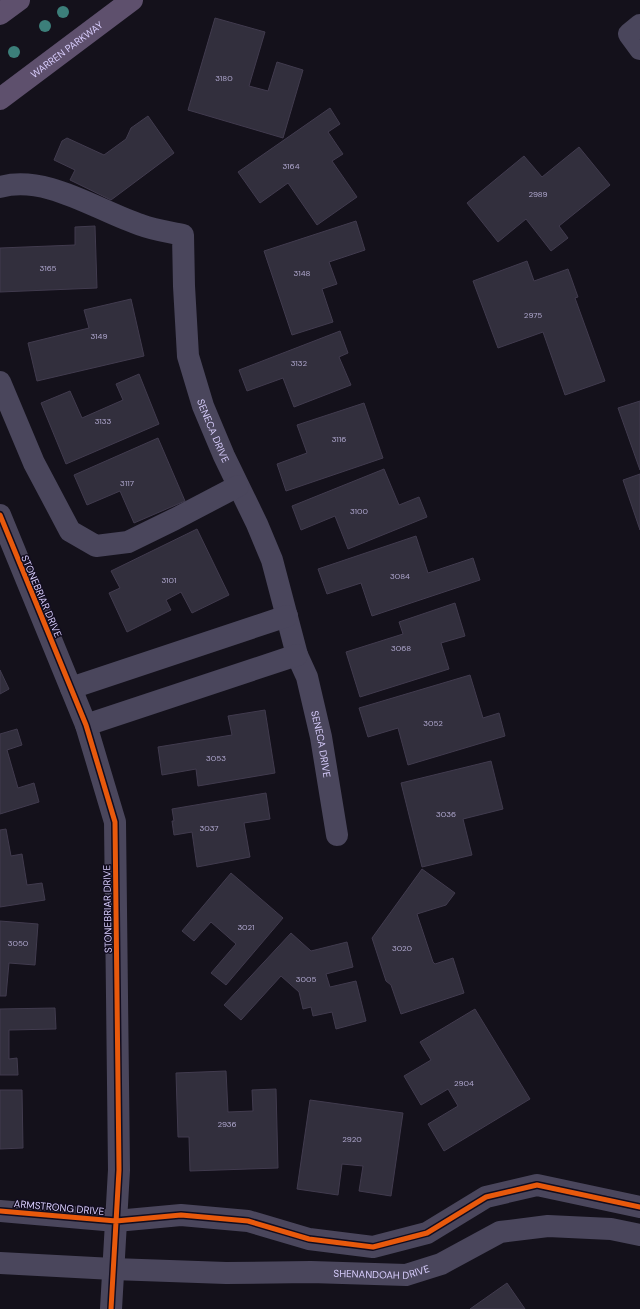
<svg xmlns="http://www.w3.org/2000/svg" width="640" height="1309" font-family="'DM Sans',sans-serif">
  <rect width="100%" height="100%" fill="#14111b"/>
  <path fill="#322f3d" stroke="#413b4e" d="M215 18 265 32 249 86 268 91 277 62 303 70 283 138 188 110Z
    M330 108 340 124 328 132 343 154 332 161 357 197 317 225 288 183 260 203 238 172Z
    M148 116 174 153 111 200 70 180 75 170 54 160 62 141 67 138 104 155 126 139 131 128Z
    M579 147 610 185 559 226 568 238 551 251 526 219 498 242 467 203 524 156 542 177Z
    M356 221 365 250 329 262 337 284 322 289 333 322 292 335 264 251Z
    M95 226 97 288 0 292V248L75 245V227Z
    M527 261 534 281 568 269 578 297 575 298 605 381 565 395 543 332 498 348 473 281Z
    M131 299 144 356 37 381 28 343 89 328 84 310Z
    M340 331 348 353 339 357 351 385 294 407 283 378 247 391 239 370Z
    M139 374 159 424 66 464 41 403 70 391 82 418 123 400 116 384Z
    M640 401V470L618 408Z
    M364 403 383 458 286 491 277 464 307 453 297 425Z
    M158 438 185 501 134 523 120 491 87 505 74 475Z
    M384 469 399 505 419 497 427 517 348 549 335 516 301 530 292 506Z
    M640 474V530L623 480Z
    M197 529 229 595 192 613 181 592 166 600 171 610 127 632 109 593 120 588 111 571Z
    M416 536 428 573 473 558 480 580 372 616 361 583 327 594 318 569Z
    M455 603 465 636 441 643 449 669 360 697 346 652 403 634 399 622Z
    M0 670 9 689 0 694Z
    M470 675 483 718 499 713 505 736 408 765 398 728 368 737 359 708Z
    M265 710 275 773 198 786 196 769 162 775 158 747 232 735 228 716Z
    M17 729 22 745 7 750 18 788 34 783 39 802 0 814V734Z
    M491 761 503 809 463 819 472 855 422 867 401 783Z
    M266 793 270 819 244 823 250 857 197 867 192 832 174 835 172 821H174L172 809Z
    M6 829 11 856 22 854 27 885 42 883 45 900 0 907V830Z
    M422 869 455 893 446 905 417 914 433 962 435 964 453 958 464 993 401 1014 391 985 386 981 372 938Z
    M231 873 283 918 226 985 211 973 236 944 211 922 194 941 182 931Z
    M0 921 38 924 35 965 9 963 6 996H0Z
    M291 933 311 951 347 942 353 967 326 974 330 987 356 981 366 1021 336 1029 332 1012 313 1016 311 1007 303 1009 299 992 281 976 241 1020 224 1005Z
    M55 1008 56 1029 9 1030V1059L17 1058 18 1075H0V1009Z
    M475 1009 530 1099 444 1151 428 1124 458 1106 448 1089 421 1105 404 1076 431 1060 420 1042Z
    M226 1071 228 1112 253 1111 252 1090 276 1089 278 1168 190 1171 189 1137H178L176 1073Z
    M0 1090H22L23 1148 0 1149Z
    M310 1100 403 1113 391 1196 359 1191 363 1166 342 1164 338 1195 297 1189Z
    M507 1283 525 1309H470Z"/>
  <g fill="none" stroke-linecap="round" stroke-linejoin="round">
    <g stroke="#4a465c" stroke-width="22">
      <path d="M640 25 629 34 640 49"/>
      <path id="s1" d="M0 187C46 174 98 211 141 225 154 230 169 232 183 235L184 286 188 356 203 406 224 456 257 524 272 560 297 655 307 677 321 737 337 835"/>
      <path d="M0 382 34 463 70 531 96 546 128 542 175 519 238 486"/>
      <path d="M0 515 86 725 115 822 119 1170 111 1309"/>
      <path d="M71 688 287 616"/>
      <path d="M86 725 297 655"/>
      <path d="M0 1211 116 1221 181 1215 248 1221 309 1239 373 1247 427 1233 486 1197 537 1185 640 1207"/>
      <path id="s2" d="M0 1263 113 1269 226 1273 311 1272 406 1275 441 1264 500 1232 548 1226 611 1229 640 1235"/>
    </g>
    <g stroke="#5e506d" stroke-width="22">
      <path d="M0 14 19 0"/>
      <path id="s3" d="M0 99 132 0"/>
    </g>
    <defs>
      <path id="cycleway" d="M0 515 86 725 115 822 119 1170 111 1309
        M0 1211 116 1221 181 1215 248 1221 309 1239 373 1247 427 1233 486 1197 537 1185 640 1207"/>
    </defs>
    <use href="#cycleway" stroke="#120d1f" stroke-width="8"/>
    <use href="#cycleway" stroke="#e8590c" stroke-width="5"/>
  </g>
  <g fill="#3c7f7a">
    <circle cx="63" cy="12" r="6"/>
    <circle cx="45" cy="26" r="6"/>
    <circle cx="14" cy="52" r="6"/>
  </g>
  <g text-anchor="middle" stroke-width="3" stroke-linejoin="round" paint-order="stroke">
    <g font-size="8" fill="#aea6cd">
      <text x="224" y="81">3180</text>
      <text x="291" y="169">3164</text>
      <text x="538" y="197">2989</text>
      <text x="48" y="271">3165</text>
      <text x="302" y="276">3148</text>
      <text x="533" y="318">2975</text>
      <text x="99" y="339">3149</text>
      <text x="299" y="366">3132</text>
      <text x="103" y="424">3133</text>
      <text x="339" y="442">3116</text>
      <text x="127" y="486">3117</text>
      <text x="359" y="514">3100</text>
      <text x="400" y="579">3084</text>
      <text x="169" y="583">3101</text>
      <text x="401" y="651">3068</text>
      <text x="433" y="726">3052</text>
      <text x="216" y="761">3053</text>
      <text x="446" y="817">3036</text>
      <text x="209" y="831">3037</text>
      <text x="246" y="930">3021</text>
      <text x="18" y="946">3050</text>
      <text x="402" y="951">3020</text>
      <text x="306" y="982">3005</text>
      <text x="464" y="1086">2904</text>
      <text x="227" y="1127">2936</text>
      <text x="352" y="1142">2920</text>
    </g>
    <g font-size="10" fill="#d8cdfd" stroke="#120d1f">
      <text dy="4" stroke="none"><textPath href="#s3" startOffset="83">WARREN PARKWAY</textPath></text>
      <text dy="4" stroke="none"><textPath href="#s1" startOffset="392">SENECA DRIVE</textPath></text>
      <text transform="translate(42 596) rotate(67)" y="4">STONEBRIAR DRIVE</text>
      <text dy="4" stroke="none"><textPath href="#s1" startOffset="725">SENECA DRIVE</textPath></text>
      <text transform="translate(107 909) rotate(-91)" y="4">STONEBRIAR DRIVE</text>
      <text transform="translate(59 1207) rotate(5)" y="4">ARMSTRONG DRIVE</text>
      <text dy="4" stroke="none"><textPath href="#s2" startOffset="382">SHENANDOAH DRIVE</textPath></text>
    </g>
  </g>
</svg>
